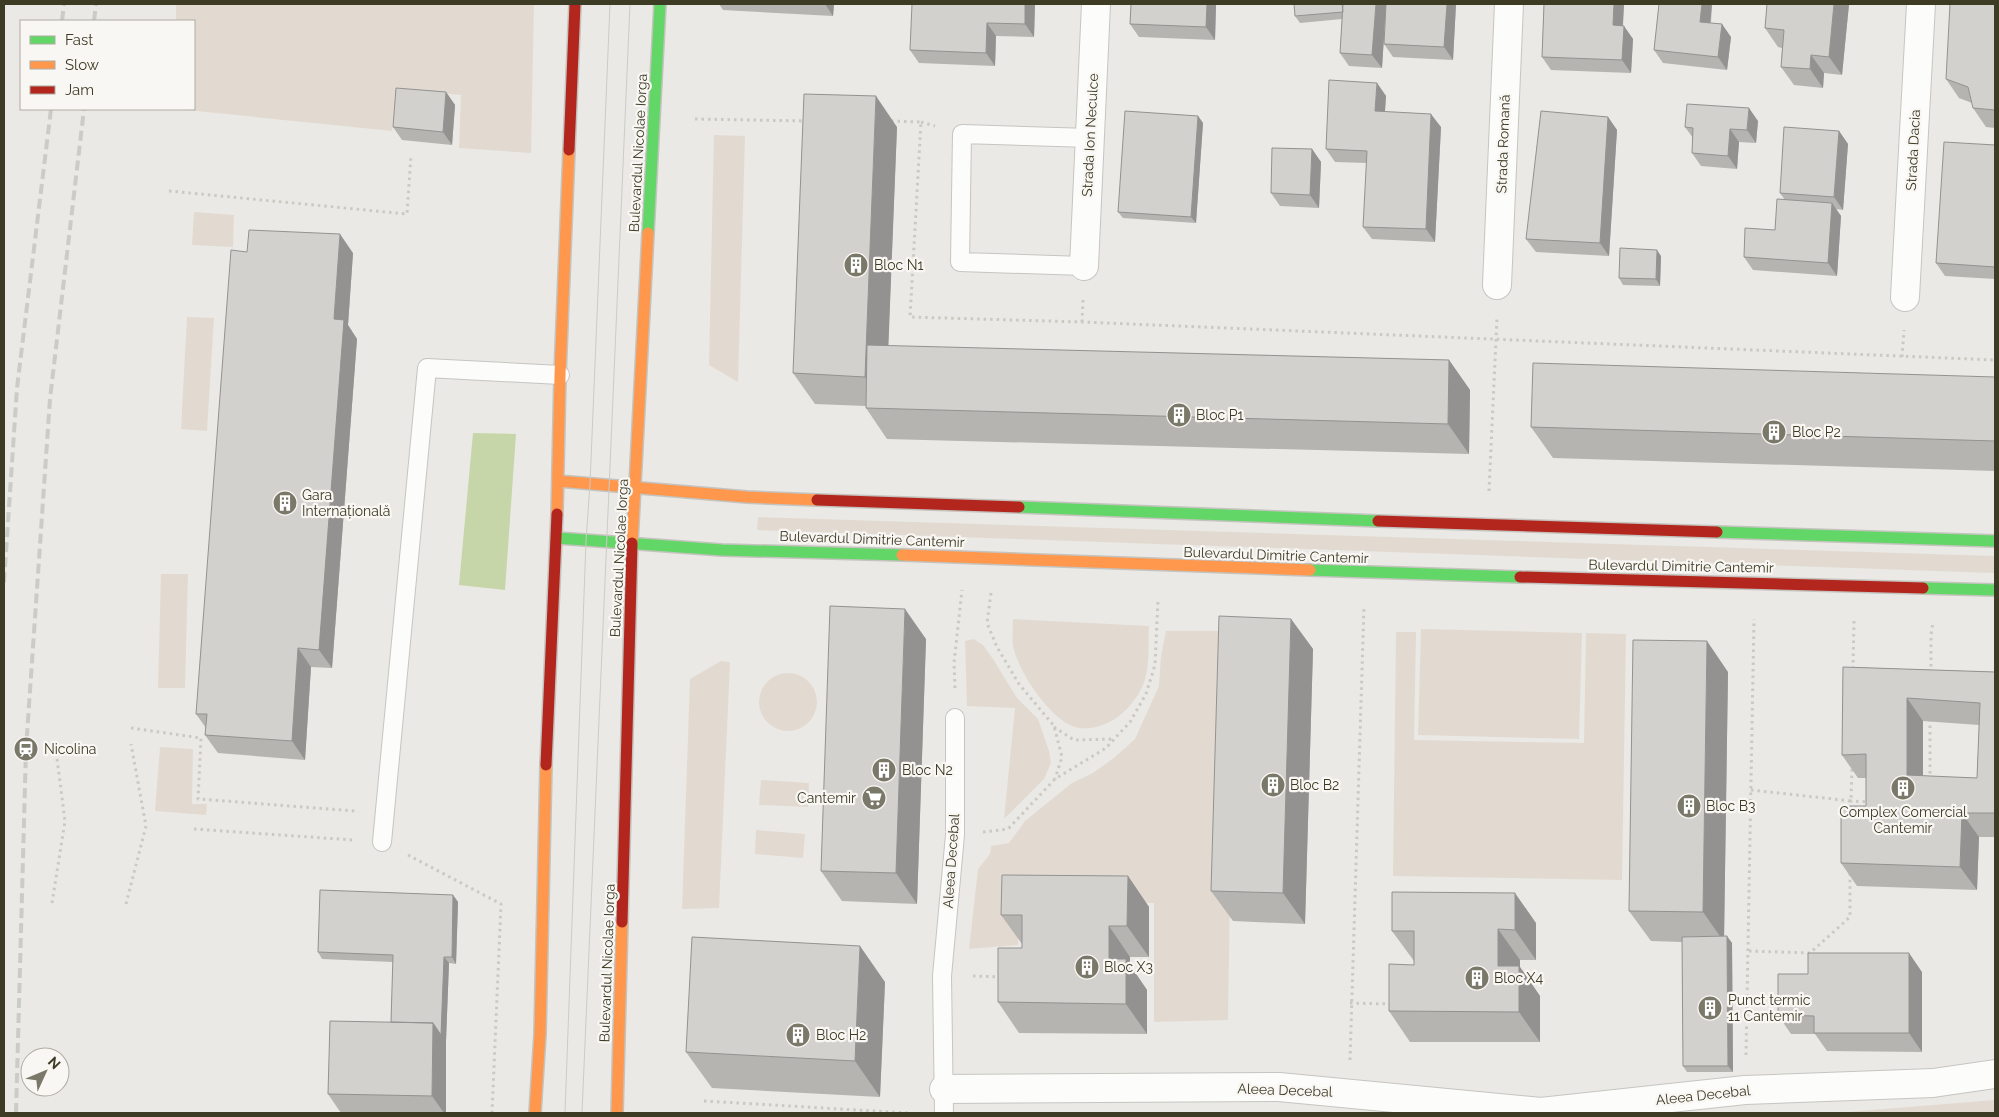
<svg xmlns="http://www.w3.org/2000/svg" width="1999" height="1117" font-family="Raleway,sans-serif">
  <rect width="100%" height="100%" fill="#eae9e5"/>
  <path fill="#e2dad0" d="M176 4H534L531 153 459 148 461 95 397 89 392 131 177 109H194V21H176Z
    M714 135 745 136 738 382 709 365Z
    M194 212 234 215 233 247 192 245Z
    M187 317 214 318 207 431 181 429Z
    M758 517 1995 556V573L757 530Z
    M161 574H188L185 688H158Z
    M1013 619 1149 626C1148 642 1150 663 1145 679 1141 694 1127 712 1113 720 1101 727 1084 732 1070 725 1047 714 1018 671 1013 646 1012 637 1013 628 1013 619Z
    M1421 629 1582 633 1579 739 1418 735Z
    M1166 631H1234L1228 1020 1154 1022V903L1020 901 1018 945 969 949 978 869 990 854 991 846 1009 843 1025 821 1072 783 1093 773 1115 757 1135 739 1159 686 1161 656Z
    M1396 632H1416L1414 740 1584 743 1586 633 1626 634 1622 880 1393 876Z
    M974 639 983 645 993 659 1017 698 1038 719 1049 751 1051 763 1044 779 1004 819 1015 708 967 706 965 641Z
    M721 661 730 662 719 908 682 909 690 679Z
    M759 702a29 29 0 1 1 58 0a29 29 0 1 1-58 0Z
    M160 747 193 749 192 804H207L206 815 155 811Z
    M761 780 809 783 808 807 759 805Z
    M756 830 805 834 803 858 755 854Z
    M1995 1100V1113H1835Z"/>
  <path fill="#c6d6a9" d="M473 433 516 434 505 590 459 585Z"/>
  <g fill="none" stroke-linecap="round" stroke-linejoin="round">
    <defs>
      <path id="lane" d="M1084 266 960 262 962 134 1090 138
        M382 842 427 368 560 375
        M944 1113 942 976 955 835V718"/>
      <path id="street" d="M1084 266 1096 4
        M1497 285 1509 4
        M1905 297 1921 4
        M944 1089 1279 1087 1541 1112 1745 1090 1933 1083 1995 1074"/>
      <path id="fast" d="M648 233 660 4
        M1019 507 1378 521
        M1717 532 1995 541
        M557 538 722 550 902 555
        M1310 570 1520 577
        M1923 588 1995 590"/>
      <path id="slow" d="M558 481 747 497 817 500
        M557 514 560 375 569 150
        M632 543 648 233
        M902 555 1310 570
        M535 1113 540 1034 546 765
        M617 1113 622 922"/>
      <path id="jam" d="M569 150 575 4
        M817 500 1019 507
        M1378 521 1717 532
        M1520 577 1923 588
        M546 765 557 514
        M622 922 632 543"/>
    </defs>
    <use href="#lane" stroke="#c6c5c1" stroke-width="20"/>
    <use href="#street" stroke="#c6c5c1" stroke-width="30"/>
    <use href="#fast" stroke="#c4c3be" stroke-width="14"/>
    <use href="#slow" stroke="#c4c3be" stroke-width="14"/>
    <use href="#jam" stroke="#c4c3be" stroke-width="14"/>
    <path stroke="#cac9c2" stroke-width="3" stroke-dasharray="2.5 4" stroke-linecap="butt" d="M695 119 807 121
      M891 121 921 122 910 317 1082 322 1995 360
      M921 122 935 126
      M169 191 407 214 411 155
      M1082 322 1083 300
      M1902 357 1904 330
      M1489 491 1497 318
      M991 593 987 623 997 647 1019 684 1054 726 1062 757 1055 779
      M1853 669 1854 621
      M1931 673V635L1933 622
      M955 688 954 663 962 590
      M1054 727 1074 740 1114 739
      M131 728 201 738 198 799 355 811
      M1930 780V719
      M1751 790 1851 801 1852 766
      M1851 809V801L1870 802
      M194 829 353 840
      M983 832 1008 829 1055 779 1106 748 1130 722 1146 694 1155 665 1158 600
      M408 855 501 904 492 1113
      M52 903 65 821 55 743
      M126 904 146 826 131 744
      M1749 951 1810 953 1850 917V873
      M973 976 1001 977
      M1350 1003 1391 1004
      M1746 1055 1754 619
      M1350 1060 1364 606
      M704 1101 908 1113"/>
    <use href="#lane" stroke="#fcfcfb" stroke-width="18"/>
    <use href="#street" stroke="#fcfcfb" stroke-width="28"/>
    <use href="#fast" stroke="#63d668" stroke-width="11"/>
    <use href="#slow" stroke="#ff974d" stroke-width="11"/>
    <use href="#jam" stroke="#b3261e" stroke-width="11"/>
    <path stroke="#cbcbc7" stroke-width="1" d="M565 1113 586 541 590 484 610 4
      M582 1113 630 4"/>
    <path stroke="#cbcbc7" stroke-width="4" stroke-dasharray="10 5" stroke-linecap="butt" d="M62 21 64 4
      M94 21 96 4
      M4 582 17 388 51 109
      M16 1113 26 749 50 399 84 109"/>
  </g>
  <path fill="#b5b4b1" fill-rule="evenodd" d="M719 4H834L833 16 723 10Z
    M1035 4 1034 37 996 36 995 66 919 63 910 50Z
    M1131 4H1216L1215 40 1139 37 1130 24Z
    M1386 4 1382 68 1349 66 1340 53 1342 19 1300 23 1295 16Z
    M1456 4 1453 60 1393 57 1384 44Z
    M1544 4H1624L1623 26 1633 39 1631 73 1551 70 1542 57Z
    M1659 4H1712L1711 23 1731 37 1727 70 1663 63 1654 50Z
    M1767 4H1849L1842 75 1824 73 1823 88 1794 85 1781 67 1782 48 1778 47 1765 28Z
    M1995 4V128L1986 127 1973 108 1972 103 1959 98 1946 79Z
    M1377 83 1386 96 1385 111 1441 127 1435 242 1372 239 1363 227 1367 163 1335 162 1326 149Z
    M446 92 455 105 452 145 402 140 393 127Z
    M1198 116 1203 123 1196 223 1123 218 1118 212Z
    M1608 117 1617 130 1609 256 1536 252 1526 239Z
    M1758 121 1756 143 1739 142 1737 169 1701 166 1692 153 1693 138 1685 127Z
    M897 127 888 346 1449 360 1470 390 1469 454 887 439 866 408V406L815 404 793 373Z
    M1839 131 1848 144 1843 210 1836 209 1841 216 1837 276 1753 270 1744 257 1775 230 1785 200 1780 193Z
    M1995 145V279L1945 276 1936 263Z
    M1312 149 1321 162 1319 208 1280 206 1271 193Z
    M247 252 353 253 348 325 357 339 332 668 311 667 305 760 218 753 205 735 206 728 196 714Z
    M1661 256 1660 286 1623 285 1619 278Z
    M1995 377V471L1553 458 1531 427Z
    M1291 619 1313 649 1305 924 1233 921 1211 891Z
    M926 639 917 904 842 901 821 871Z
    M1843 667 1995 672V837H1979L1977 890 1857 886 1841 863 1866 806V778H1858L1842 755ZM1923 721 1979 725 1977 778 1923 776Z
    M1728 672 1724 936 1732 943 1733 1072H1687L1683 1066 1682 942 1651 941 1629 911Z
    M1128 876 1149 907V957H1130V965L1147 990V1034L1019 1033 998 1002 1022 948V944L1001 915Z
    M453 895 458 902 456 964 449 963 446 1041V1113H341L328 1094 391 1022 393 962 322 959 318 952Z
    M1536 923V960H1520V967L1540 996V1042H1410L1389 1011 1414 965V961L1392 931Z
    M1922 972V1052L1827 1051 1815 1034H1791L1778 1015 1808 974Z
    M885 982 880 1097 712 1088 686 1052Z"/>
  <path fill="#939290" d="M825 4H834L833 16Z
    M1025 4H1035L1034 37 1025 24Z
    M1207 4H1216L1215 40 1206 27Z
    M1376 4H1386L1382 68 1372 55Z
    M1447 4H1456L1453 60 1444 47Z
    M1614 4H1624L1622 38 1613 25Z
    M1702 4H1712L1709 35 1700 22Z
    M1834 4H1849L1842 75 1829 57Z
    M987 23 996 36 995 66 986 53Z
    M1722 24 1731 37 1727 70 1718 57Z
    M1624 26 1633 39 1631 73 1622 60Z
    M1811 55 1824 73 1823 88 1810 69Z
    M1377 83 1386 96 1384 124 1375 111Z
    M446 92 455 105 452 145 443 132Z
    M876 96 897 127 886 407 865 377Z
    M1749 108 1758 121 1756 143 1747 130Z
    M1431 114 1441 127 1435 242 1426 229Z
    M1198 116 1203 123 1196 223 1191 217Z
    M1608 117 1617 130 1609 256 1600 243Z
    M1730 129 1739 142 1737 169 1728 156Z
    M1839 131 1848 144 1843 210 1834 197Z
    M1312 149 1321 162 1319 208 1310 195Z
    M1832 203 1841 216 1837 276 1828 263Z
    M340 234 353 253 348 325 357 339 332 668 319 650 334 319Z
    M1657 250 1661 256 1660 286 1656 279Z
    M1449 360 1470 390 1469 454 1448 424Z
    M905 609 926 639 917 904 896 873Z
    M1291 619 1313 649 1305 924 1283 893Z
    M1707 641 1728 672 1724 942 1703 912Z
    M298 648 311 667 305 760 292 741Z
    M1907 698 1923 721V799L1907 775Z
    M1962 813 1979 837 1977 890 1960 867Z
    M1128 876 1149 907V957L1127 926Z
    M1515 893 1536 923V960L1515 930Z
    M453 895 458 902 456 964 452 957Z
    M1109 926 1130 957V965L1147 990V1034L1126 1004 1109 959Z
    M1498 929 1520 960V967L1540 996V1042L1519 1012 1498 966Z
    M1727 936 1732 943 1733 1072 1728 1066Z
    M860 946 885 982 880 1097 855 1061Z
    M1909 953 1922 972V1052L1909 1033Z
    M444 957 449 963 446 1041V1113H444L432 1096 433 1023Z"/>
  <path fill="#d2d1ce" stroke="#939290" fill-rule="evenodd" d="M912 4H1025V24L987 23 986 53 910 50Z
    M1131 4H1207L1206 27 1130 24Z
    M1294 4H1342L1343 12 1295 16Z
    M1343 4H1376L1372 55 1340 53Z
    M1386 4H1447L1444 47 1384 44Z
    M1544 4H1614L1613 25 1624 26 1622 60 1542 57Z
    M1659 4H1702L1700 22 1722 24 1718 57 1654 50Z
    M1767 4H1834L1829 57 1811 55 1810 69 1781 67 1784 30 1765 28Z
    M1950 4H1995V110L1973 108 1968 87 1946 79Z
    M1329 80 1377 83 1375 111 1431 114 1426 229 1363 227 1367 151 1326 149Z
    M396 88 446 92 443 132 393 127Z
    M804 94 876 96 865 377 793 373Z
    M1687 104 1749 108 1747 130 1730 129 1728 156 1692 153 1693 128 1685 127Z
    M1125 111 1198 116 1191 217 1118 212Z
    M1541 111 1608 117 1600 243 1526 239Z
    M1784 127 1839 131 1834 197 1780 193Z
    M1944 142 1995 145V267L1936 263Z
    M1272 148 1312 149 1310 195 1271 193Z
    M1777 199 1832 203 1828 263 1744 257 1745 228 1775 230Z
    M249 230 340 234 334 319 344 320 319 650 298 648 292 741 205 735 207 714H196L231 250 247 252Z
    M1620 248 1657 250 1656 279 1619 278Z
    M867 345 1449 360 1448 424 866 408Z
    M1533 363 1995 377V441L1531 427Z
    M830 606 905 609 896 873 821 871Z
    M1219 616 1291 619 1283 893 1211 891Z
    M1633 640 1707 641 1703 912 1629 911Z
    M1843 667 1995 672V813H1962L1960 867 1841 863V806H1866V754L1842 755ZM1907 698 1980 703 1977 778 1907 775Z
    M1002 875 1128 876 1127 926H1109V959H1126V1004L998 1002V948H1022V915H1001Z
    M320 890 453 895 452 957H444L441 1035 433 1023 391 1022 393 955 318 952Z
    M1392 892 1515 893V930L1498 929V966H1519V1012L1389 1011V964L1414 965V931H1392Z
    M1727 936 1728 1066H1683L1682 937Z
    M692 937 860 946 855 1061 686 1052Z
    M1808 953H1909V1033H1814V1016L1778 1015V974H1808Z
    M330 1021 433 1023 432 1096 328 1094Z"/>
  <defs>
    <symbol id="building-disc" viewBox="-11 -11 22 22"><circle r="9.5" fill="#7a7868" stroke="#f9f7f4"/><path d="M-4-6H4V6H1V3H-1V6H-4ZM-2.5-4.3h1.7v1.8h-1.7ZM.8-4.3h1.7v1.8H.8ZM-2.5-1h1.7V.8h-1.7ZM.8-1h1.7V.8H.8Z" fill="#fff"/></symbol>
    <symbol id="station-disc" viewBox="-11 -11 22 22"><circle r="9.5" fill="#7a7868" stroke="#f9f7f4"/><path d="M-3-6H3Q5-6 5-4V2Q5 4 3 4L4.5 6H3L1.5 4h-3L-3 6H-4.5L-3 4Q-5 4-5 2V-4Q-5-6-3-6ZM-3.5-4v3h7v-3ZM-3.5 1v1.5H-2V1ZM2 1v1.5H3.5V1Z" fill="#fff"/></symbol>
    <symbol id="supermarket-disc" viewBox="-11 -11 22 22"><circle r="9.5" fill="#7a7868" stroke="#f9f7f4"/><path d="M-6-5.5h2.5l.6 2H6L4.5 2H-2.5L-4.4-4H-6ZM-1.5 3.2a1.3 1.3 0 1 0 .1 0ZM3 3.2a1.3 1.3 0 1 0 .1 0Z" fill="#fff"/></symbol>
  </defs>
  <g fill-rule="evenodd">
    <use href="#building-disc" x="842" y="251" width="28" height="28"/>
    <use href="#building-disc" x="1165" y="401" width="28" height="28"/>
    <use href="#building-disc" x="1760" y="418" width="28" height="28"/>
    <use href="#building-disc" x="271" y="489" width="28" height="28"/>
    <use href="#station-disc" x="12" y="735" width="28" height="28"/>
    <use href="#building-disc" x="870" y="756" width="28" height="28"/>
    <use href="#building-disc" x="1259" y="771" width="28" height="28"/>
    <use href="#building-disc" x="1889" y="774" width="28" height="28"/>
    <use href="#supermarket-disc" x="860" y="784" width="28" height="28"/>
    <use href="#building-disc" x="1675" y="792" width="28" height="28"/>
    <use href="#building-disc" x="1073" y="953" width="28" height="28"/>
    <use href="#building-disc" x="1463" y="964" width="28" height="28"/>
    <use href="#building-disc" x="1696" y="994" width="28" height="28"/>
    <use href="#building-disc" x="784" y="1021" width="28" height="28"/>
  </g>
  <g text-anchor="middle" stroke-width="4.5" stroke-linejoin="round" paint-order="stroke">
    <g font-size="14" fill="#3d3b24" stroke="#f9f7f4">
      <text transform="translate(1090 135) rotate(-87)" y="5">Strada Ion Neculce</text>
      <text transform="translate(1503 144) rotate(-88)" y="5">Strada Romană</text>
      <text transform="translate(1913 150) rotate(-87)" y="5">Strada Dacia</text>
      <text transform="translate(638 153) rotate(-87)" y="5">Bulevardul Nicolae Iorga</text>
      <text transform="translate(872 539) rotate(2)" y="5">Bulevardul Dimitrie Cantemir</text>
      <text transform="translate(1276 555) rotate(2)" y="5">Bulevardul Dimitrie Cantemir</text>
      <text transform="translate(619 558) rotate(-87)" y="5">Bulevardul Nicolae Iorga</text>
      <text transform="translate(1681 566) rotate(1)" y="5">Bulevardul Dimitrie Cantemir</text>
      <text transform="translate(951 861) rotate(-86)" y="5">Aleea Decebal</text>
      <text transform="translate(607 963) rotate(-88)" y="5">Bulevardul Nicolae Iorga</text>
      <text transform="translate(1285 1090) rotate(2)" y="5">Aleea Decebal</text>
      <text transform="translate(1703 1095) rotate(-6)" y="5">Aleea Decebal</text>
    </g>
    <g font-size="14" fill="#3d3b24" stroke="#f9f7f4" text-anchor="start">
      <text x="874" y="270">Bloc N1</text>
      <text x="1196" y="420">Bloc P1</text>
      <text x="1792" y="437">Bloc P2</text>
      <text x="302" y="500">Gara<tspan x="302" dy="16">Internațională</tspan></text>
      <text x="44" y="754">Nicolina</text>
      <text x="902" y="775">Bloc N2</text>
      <text x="1290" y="790">Bloc B2</text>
      <text x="856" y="803" text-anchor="end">Cantemir</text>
      <text x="1706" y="811">Bloc B3</text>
      <text x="1903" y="817" text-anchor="middle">Complex Comercial<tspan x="1903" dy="16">Cantemir</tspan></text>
      <text x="1104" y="972">Bloc X3</text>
      <text x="1494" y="983">Bloc X4</text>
      <text x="1728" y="1005">Punct termic<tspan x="1728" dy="16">11 Cantemir</tspan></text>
      <text x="816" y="1040">Bloc H2</text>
    </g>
  </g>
  <rect width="1999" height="1117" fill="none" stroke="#3d3b24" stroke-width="10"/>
  <rect x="20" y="20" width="175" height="90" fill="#f9f7f4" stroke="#aeaca1"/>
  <rect x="30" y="36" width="25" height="8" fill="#63d668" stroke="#aeaca1"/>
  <text x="65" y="45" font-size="15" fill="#3d3b24">Fast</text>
  <rect x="30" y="61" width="25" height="8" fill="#ff974d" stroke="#aeaca1"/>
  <text x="65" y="70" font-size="15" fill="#3d3b24">Slow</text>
  <rect x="30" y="86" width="25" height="8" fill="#b3261e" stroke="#aeaca1"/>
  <text x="65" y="95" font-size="15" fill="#3d3b24">Jam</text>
  <g transform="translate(45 1072) rotate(46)"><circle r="24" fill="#f9f7f4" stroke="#aeaca1"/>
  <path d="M0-4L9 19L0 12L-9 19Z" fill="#7a7868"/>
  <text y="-8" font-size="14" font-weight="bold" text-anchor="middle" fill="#3d3b24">N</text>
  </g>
</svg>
